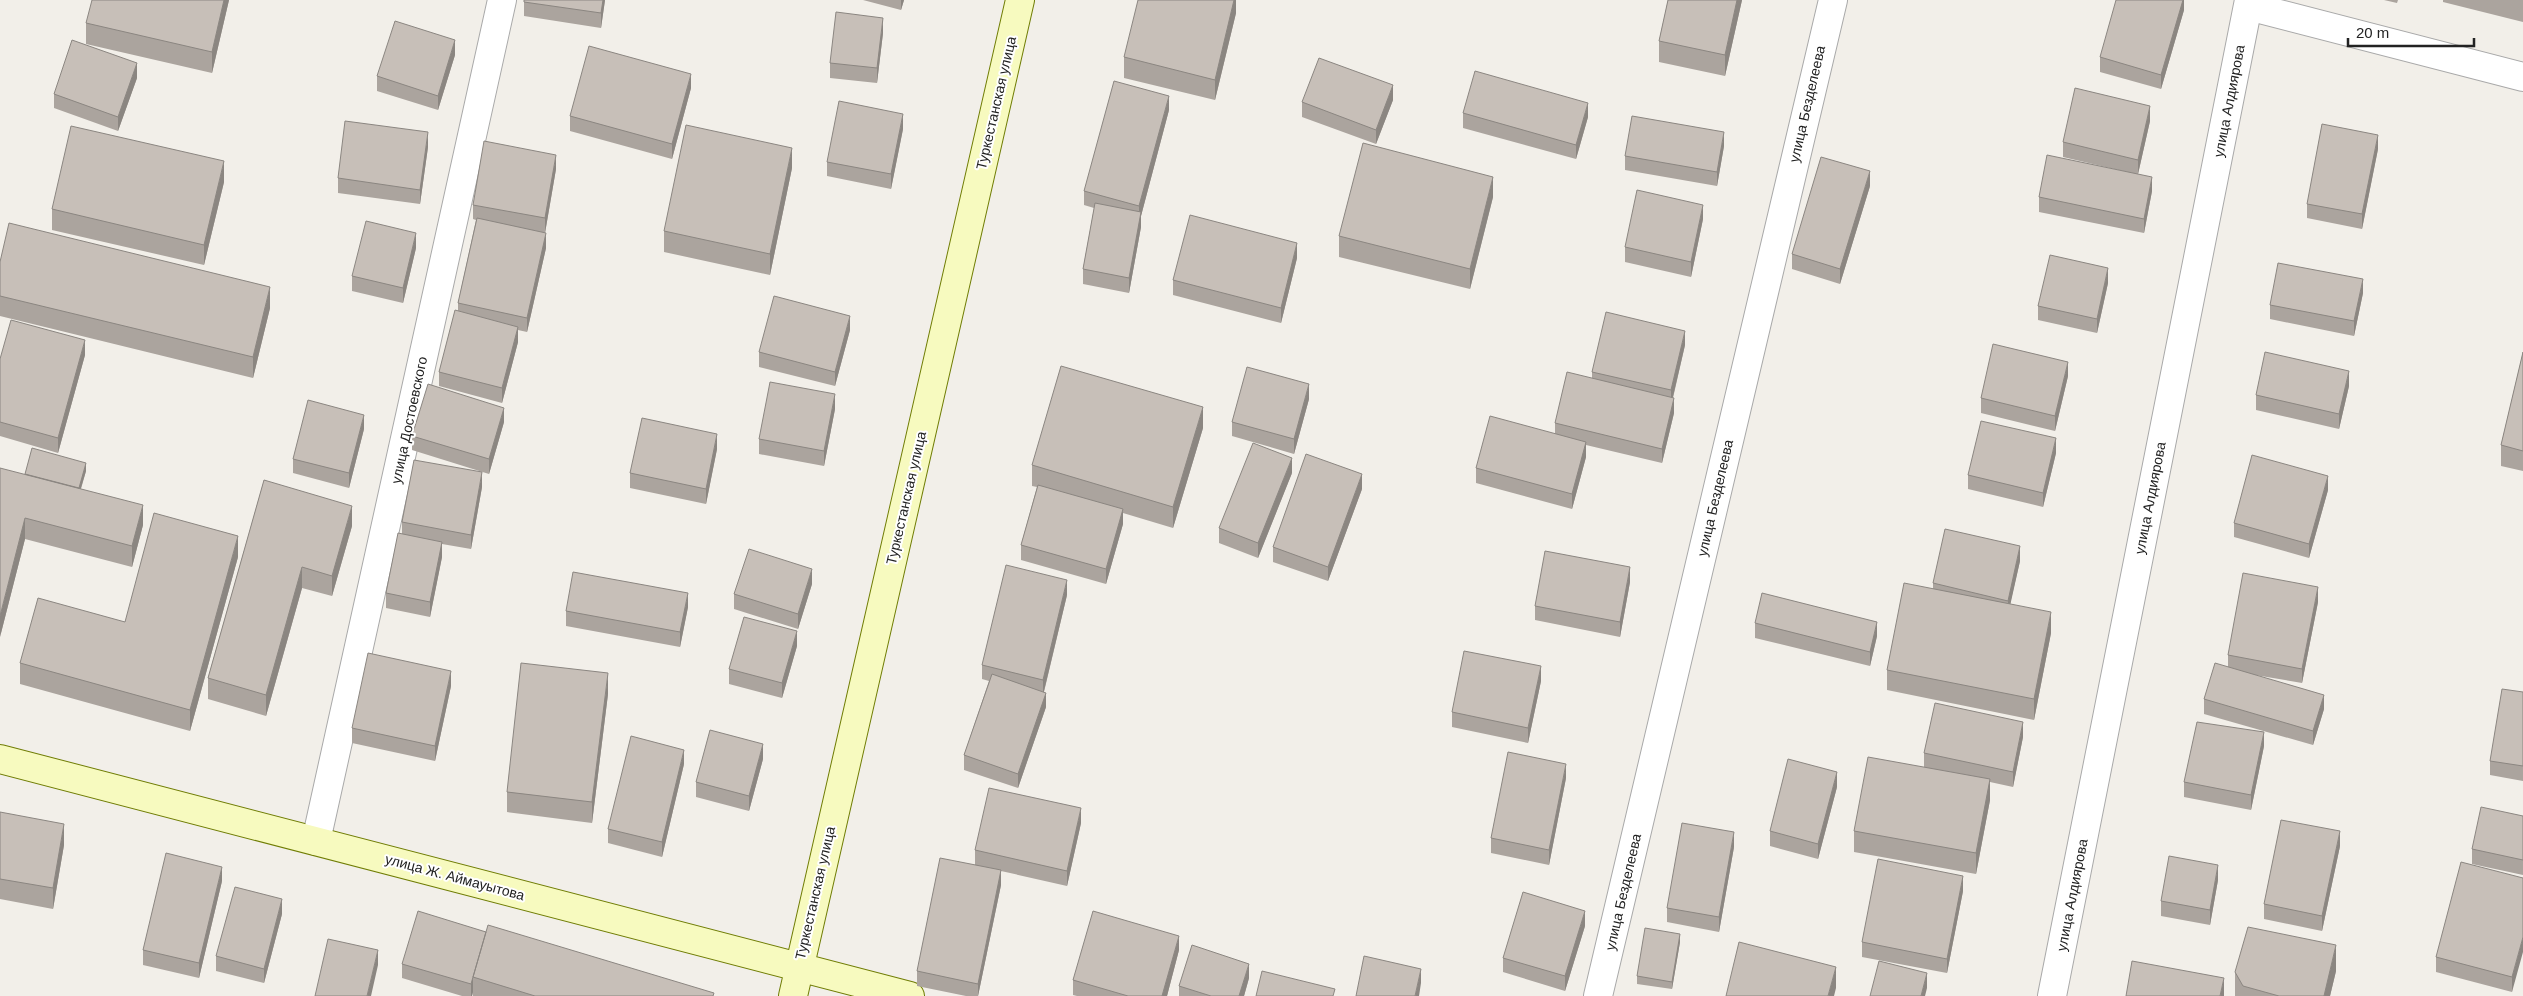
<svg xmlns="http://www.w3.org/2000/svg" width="2523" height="996" font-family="Helvetica,sans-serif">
  <rect width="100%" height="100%" fill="#f2efe9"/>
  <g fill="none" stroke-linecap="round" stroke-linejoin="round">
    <defs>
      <path id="street" d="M2248 6 2523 77
        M316 841 502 0
        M1598 996 1833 0
        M2052 996 2249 0"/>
      <path id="secondary" d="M0 759 910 996
        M793 996 1020 0"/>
    </defs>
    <use href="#street" stroke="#a9a9a9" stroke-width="30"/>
    <use href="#secondary" stroke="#707d05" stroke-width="30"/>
    <use href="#street" stroke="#fff" stroke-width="28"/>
    <use href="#secondary" stroke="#f7fabf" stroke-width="28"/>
  </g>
  <path fill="#aba49e" d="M229 0 212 73 86 44V23Z
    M524 0H605L601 28 524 16Z
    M863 0H904L901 10Z
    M1236 0V13L1215 100 1124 78V57Z
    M1668 0H1742L1725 76 1659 62V41Z
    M2184 0V10L2161 89 2100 72V57Z
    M2384 0H2398L2397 3Z
    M2443 0H2523V22L2443 2Z
    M883 33 877 83 830 78V63Z
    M455 55 438 110 377 91V76Z
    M137 78 118 131 54 108V94Z
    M691 88 672 159 570 131V116Z
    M1393 100 1376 144 1302 117V102Z
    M1169 110 1141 216V227L1129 293 1083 284V269L1094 208 1084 205V191Z
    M1463 113 1588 117 1576 159 1463 128Z
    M2150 121 2138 174 2152 191 2144 233 2039 212V197L2127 172 2063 157V142Z
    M903 129 891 189 827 176V162Z
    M1724 146 1717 186 1625 170V156Z
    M428 147 420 204 338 193V178Z
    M2378 149 2362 229 2307 218V204Z
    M792 168 770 275 664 252V231Z
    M556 169 545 233 546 248 527 332 518 330V342L502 403 439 386V372L458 311V303L476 220 473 219V205Z
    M224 182 204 265 52 230V209Z
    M1870 186 1840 284 1792 269V254Z
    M1493 197 1470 289 1339 257V236Z
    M1703 219 1691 277 1625 262V247Z
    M416 248 403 303 352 291V276Z
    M1297 258 1281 323 1173 295V280Z
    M0 262 270 308 253 378 0 316Z
    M2108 283 2097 333 2038 320V306Z
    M2363 293 2354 336 2270 319V305Z
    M850 330 835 386 759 367V352Z
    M1685 345 1673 398 1674 413 1662 463 1586 445V457L1572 509 1476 483V468L1555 434V423L1592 379V372Z
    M2523 352V471L2501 466V445Z
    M85 355 58 453 0 436V359Z
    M2068 376 2055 431 1981 413V398Z
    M2349 386 2339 429 2256 410V395Z
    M1309 399 1294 454 1232 436V422Z
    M835 409 824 466 759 454V439Z
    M504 422 489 474 412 450V436Z
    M1203 428 1173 528 1123 513V524L1106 584 1021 560V545L1037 487 1032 486V465Z
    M364 429 349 488 293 473V459Z
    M717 449 706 504 630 488V473Z
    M2056 453 2043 507 1968 489V475Z
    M86 471 81 489 143 525 132 567 25 539 0 637 25 474Z
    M1292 473 1258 558 1219 543V528Z
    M264 480 352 526 332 596 302 588 266 716 208 699V678Z
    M482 487 471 549 442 544V557L430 617 386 608V593L402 534V522Z
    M1362 489 1328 581 1273 562V547Z
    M2328 490 2309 558 2234 537V523Z
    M238 557 190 731 20 684V663L125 622Z
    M2020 561 2010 604 2051 633 2034 720 1887 690V670L1933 589V583Z
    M1630 582 1620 637 1535 620V606Z
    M812 584 798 629 734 609V594Z
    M1067 595 1044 692 1046 707 1018 788 964 770V755L989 681 982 679V665Z
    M2318 602 2302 683 2255 675 2324 709 2313 745 2204 714V699L2228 667V655Z
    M688 607 680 647 566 626V611Z
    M1755 623 1877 636 1870 666 1755 638Z
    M797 646 782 698 729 684V669Z
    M1541 681 1528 743 1452 727V712Z
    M451 686 435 761 352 743V728Z
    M2523 692V781L2490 775V761Z
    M608 694 592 823 507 812V792Z
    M2023 737 2013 787 1990 782V800L1976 874 1854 852V831L1924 767V753Z
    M2264 746 2251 810 2184 797V782Z
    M763 759 749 811 696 797V782Z
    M684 764 662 857 608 843V829Z
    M1566 778 1549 865 1491 853V838Z
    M1837 787 1818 859 1770 846V831Z
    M0 812 64 845 53 909 0 899Z
    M2523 816V875L2472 864V849Z
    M1081 823 1067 886 1001 871V885L978 996H966L917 986V971L975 865V850Z
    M2340 846 2322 931 2264 919V904Z
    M1734 847 1719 932 1667 922V908Z
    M2523 878 2512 992 2436 972V957Z
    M2218 880 2210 925 2161 916V901Z
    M222 881 199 978 143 965V950Z
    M1963 891 1947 973 1862 957V942Z
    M282 914 264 983 216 971V956Z
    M1585 926 1565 991 1503 972V958Z
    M486 932 714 996H473V992L472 996H462L402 978V964Z
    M1680 942 1672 989 1637 984V976Z
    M1179 950 1167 996H1077L1073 995V980Z
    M2336 971 2330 996H2235V972Z
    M1249 978 1244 996H1179V986Z"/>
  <path fill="#8b8681" d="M224 0H229L212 73V52Z
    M603 0H605L601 28V13Z
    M901 0H904L901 10Z
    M1234 0H1236V13L1215 100V80Z
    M1737 0H1742L1725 76V55Z
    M2183 0H2184V10L2161 89V75Z
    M883 18V33L877 83V68Z
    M455 40V55L438 110V96Z
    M137 63V78L118 131V117Z
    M691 74V88L672 159V144Z
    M1393 85V100L1376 144V130Z
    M1169 96V110L1141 216V227L1129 293V278L1139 219V206Z
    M1588 103V117L1576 159V145Z
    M2150 106V121L2138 174V160Z
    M903 114V129L891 189V174Z
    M428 132V147L420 204V190Z
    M1724 132V146L1717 186V172Z
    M2378 135V149L2362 229V214Z
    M792 148V168L770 275V254Z
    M556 155V169L545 233V218Z
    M224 161V182L204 265V245Z
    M1870 171V186L1840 284V269Z
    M1493 177V197L1470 289V269Z
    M2152 177V191L2144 233V219Z
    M1703 205V219L1691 277V262Z
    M416 233V248L403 303V288Z
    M546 233V248L527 332V318Z
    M1297 243V258L1281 323V308Z
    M2108 268V283L2097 333V319Z
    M2363 279V293L2354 336V321Z
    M270 287V308L253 378V357Z
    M850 316V330L835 386V372Z
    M518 327V342L502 403V388Z
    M1685 331V345L1671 405V390Z
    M85 340V355L58 453V438Z
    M2068 362V376L2055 431V416Z
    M2349 371V386L2339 429V414Z
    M1309 384V399L1294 454V439Z
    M835 394V409L824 466V451Z
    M1674 398V413L1662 463V449Z
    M1203 407V428L1173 528V507Z
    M504 408V422L489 474V459Z
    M364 415V429L349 488V473Z
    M717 434V449L706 504V489Z
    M2056 438V453L2043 507V493Z
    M1586 442V457L1572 509V494Z
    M1292 458V473L1258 558V543Z
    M86 463V471L76 504V496Z
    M482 472V487L471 549V535Z
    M1362 474V489L1328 581V567Z
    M2328 476V490L2309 558V544Z
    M143 505V525L132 567V546Z
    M352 506V526L332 596V576Z
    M1123 509V524L1106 584V569Z
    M25 518V539L0 637V616Z
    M238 536V557L190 731V710Z
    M442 542V557L430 617V602Z
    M2020 546V561L2008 615V601Z
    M302 567V588L266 716V695Z
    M1630 567V582L1620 637V622Z
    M812 569V584L798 629V614Z
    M1067 580V595L1043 695V680Z
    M2318 587V602L2302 683V669Z
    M688 593V607L680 647V632Z
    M2051 612V633L2034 720V699Z
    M1877 622V636L1870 666V652Z
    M797 631V646L782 698V683Z
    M1541 666V681L1528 743V728Z
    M451 671V686L435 761V746Z
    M608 673V694L592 823V802Z
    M1046 693V707L1018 788V774Z
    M2324 695V709L2313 745V731Z
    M2023 722V737L2013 787V772Z
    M2264 732V746L2251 810V795Z
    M763 744V759L749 811V796Z
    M684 750V764L662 857V842Z
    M1566 764V778L1549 865V850Z
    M1837 772V787L1818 859V844Z
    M1990 779V800L1976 874V853Z
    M1081 808V823L1067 886V871Z
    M64 824V845L53 909V888Z
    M2340 831V846L2322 931V916Z
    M1734 832V847L1719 932V917Z
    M2218 865V880L2210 925V910Z
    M222 867V881L199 978V963Z
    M1001 870V885L978 996V984Z
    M1963 876V891L1947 973V959Z
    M282 899V914L264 983V969Z
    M1585 911V926L1565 991V976Z
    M1680 934V942L1672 989V982Z
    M1179 936V950L1167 996H1162Z
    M2523 937V952L2512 992V977Z
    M2336 945V971L2330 996H2324Z
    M378 950V965L371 996H367Z
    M1249 964V978L1244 996H1239Z
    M1836 967V988L1834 996H1828Z
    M1421 969V983L1419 996H1415Z
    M1927 973V988L1925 996H1921Z
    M473 977V992L472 996H471V984Z
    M2224 978V996H2220Z"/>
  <path fill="#c7bfb8" stroke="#8b8681" d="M92 0H224L212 52 86 23Z
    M524 0H603L601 13 524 2Z
    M1138 0H1234L1215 80 1124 57Z
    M1668 0H1737L1725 55 1659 41Z
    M2116 0H2183L2161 75 2100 57Z
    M836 12 883 18 877 68 830 63Z
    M395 21 455 40 438 96 377 76Z
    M72 40 137 63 118 117 54 94Z
    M589 46 691 74 672 144 570 116Z
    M1319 58 1393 85 1376 130 1302 102Z
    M1475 71 1588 103 1576 145 1463 113Z
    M1114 81 1169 96 1139 206 1084 191Z
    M2075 88 2150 106 2138 160 2063 142Z
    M839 101 903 114 891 174 827 162Z
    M1632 116 1724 132 1717 172 1625 156Z
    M345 121 428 132 420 190 338 178Z
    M2322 124 2378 135 2362 214 2307 204Z
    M686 125 792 148 770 254 664 231Z
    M71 126 224 161 204 245 52 209Z
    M484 141 556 155 545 218 473 205Z
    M1363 143 1493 177 1470 269 1339 236Z
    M2047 155 2152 177 2144 219 2039 197Z
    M1821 157 1870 171 1840 269 1792 254Z
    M1637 190 1703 205 1691 262 1625 247Z
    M1095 203 1141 212 1129 278 1083 269Z
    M1190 215 1297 243 1281 308 1173 280Z
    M477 218 546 233 527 318 458 303Z
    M366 221 416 233 403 288 352 276Z
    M9 223 270 287 253 357 0 296V262Z
    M2050 255 2108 268 2097 319 2038 306Z
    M2278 263 2363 279 2354 321 2270 305Z
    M774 296 850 316 835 372 759 352Z
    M455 310 518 327 502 388 439 372Z
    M1606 312 1685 331 1671 390 1592 372Z
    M11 320 85 340 58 438 0 422V359Z
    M1993 344 2068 362 2055 416 1981 398Z
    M2265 352 2349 371 2339 414 2256 395Z
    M2523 352V451L2501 445Z
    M1061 366 1203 407 1173 507 1032 465Z
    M1247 367 1309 384 1294 439 1232 422Z
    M1567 372 1674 398 1662 449 1555 423Z
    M770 382 835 394 824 451 759 439Z
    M428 384 504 408 489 459 412 436Z
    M308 400 364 415 349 473 293 459Z
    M1490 416 1586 442 1572 494 1476 468Z
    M642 418 717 434 706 489 630 473Z
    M1981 421 2056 438 2043 493 1968 475Z
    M1253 443 1292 458 1258 543 1219 528Z
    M32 448 86 463 79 488 25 474Z
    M1306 454 1362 474 1328 567 1273 547Z
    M2252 455 2328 476 2309 544 2234 523Z
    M414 460 482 472 471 535 402 522Z
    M0 468 143 505 132 546 25 518 0 616Z
    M264 480 352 506 332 576 302 567 266 695 208 678Z
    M1038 485 1123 509 1106 569 1021 545Z
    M154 513 238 536 190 710 20 663 38 598 125 622Z
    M1945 529 2020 546 2008 601 1933 583Z
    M398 533 442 542 430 602 386 593Z
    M749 549 812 569 798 614 734 594Z
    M1545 551 1630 567 1620 622 1535 606Z
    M1006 565 1067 580 1043 680 982 665Z
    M573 572 688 593 680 632 566 611Z
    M2243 573 2318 587 2302 669 2228 655Z
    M1904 583 2051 612 2034 699 1887 670Z
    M1762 593 1877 622 1870 652 1755 623Z
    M744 617 797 631 782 683 729 669Z
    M1464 651 1541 666 1528 728 1452 712Z
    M368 653 451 671 435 746 352 728Z
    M521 663 608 673 592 802 507 792Z
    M2215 663 2324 695 2313 731 2204 699Z
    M992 674 1046 693 1018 774 964 755Z
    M2502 689 2523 692V766L2490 761Z
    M1935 703 2023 722 2013 772 1924 753Z
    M2197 722 2264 732 2251 795 2184 782Z
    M710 730 763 744 749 796 696 782Z
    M631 736 684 750 662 842 608 829Z
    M1508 752 1566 764 1549 850 1491 838Z
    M1868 757 1990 779 1976 853 1854 831Z
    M1788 759 1837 772 1818 844 1770 831Z
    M989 788 1081 808 1067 871 975 850Z
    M2481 807 2523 816V860L2472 849Z
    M0 812 64 824 53 888 0 879Z
    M2281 820 2340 831 2322 916 2264 904Z
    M1682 823 1734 832 1719 917 1667 908Z
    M166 853 222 867 199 963 143 950Z
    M2169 856 2218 865 2210 910 2161 901Z
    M940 858 1001 870 978 984 917 971Z
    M1878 859 1963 876 1947 959 1862 942Z
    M2461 862 2523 878V937L2512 977 2436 957Z
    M235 887 282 899 264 969 216 956Z
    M1523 892 1585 911 1565 976 1503 958Z
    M418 911 486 932 471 984 402 964Z
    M1093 911 1179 936 1162 996H1128L1073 980Z
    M488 925 714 993 713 996H535L473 977Z
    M2248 927 2336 945 2324 996H2279L2243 986 2235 972Z
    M1645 928 1680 934 1672 982 1637 976Z
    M328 939 378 950 367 996H315Z
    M1739 942 1836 967 1828 996H1726Z
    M1192 945 1249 964 1239 996H1211L1179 986Z
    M1364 956 1421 969 1415 996H1356Z
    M1879 961 1927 973 1921 996H1870Z
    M2132 961 2224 978 2220 996H2126Z
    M1262 971 1335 989 1333 996H1256Z"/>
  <g text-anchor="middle" stroke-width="4" stroke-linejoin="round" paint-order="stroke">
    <g font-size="14" fill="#222" stroke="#fff">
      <text transform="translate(2229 101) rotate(-79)" y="5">улица Алдиярова</text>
      <text transform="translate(996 103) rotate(-77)" y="5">Туркестанская улица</text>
      <text transform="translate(1807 104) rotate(-77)" y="5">улица Безделеева</text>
      <text transform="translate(409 420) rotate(-78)" y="5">улица Достоевского</text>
      <text transform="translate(906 498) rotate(-77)" y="5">Туркестанская улица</text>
      <text transform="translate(1715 498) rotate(-77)" y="5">улица Безделеева</text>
      <text transform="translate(2150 498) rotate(-79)" y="5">улица Алдиярова</text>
      <text transform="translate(455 877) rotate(15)" y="5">улица Ж. Аймауытова</text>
      <text transform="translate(1623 892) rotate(-77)" y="5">улица Безделеева</text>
      <text transform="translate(815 893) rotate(-77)" y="5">Туркестанская улица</text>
      <text transform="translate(2072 895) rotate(-79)" y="5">улица Алдиярова</text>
    </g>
  </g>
  <path d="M2348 38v8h126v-8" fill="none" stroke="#222222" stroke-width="2.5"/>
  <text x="2356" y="38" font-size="15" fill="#222222" stroke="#ffffff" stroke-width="4" paint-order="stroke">20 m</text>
</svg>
